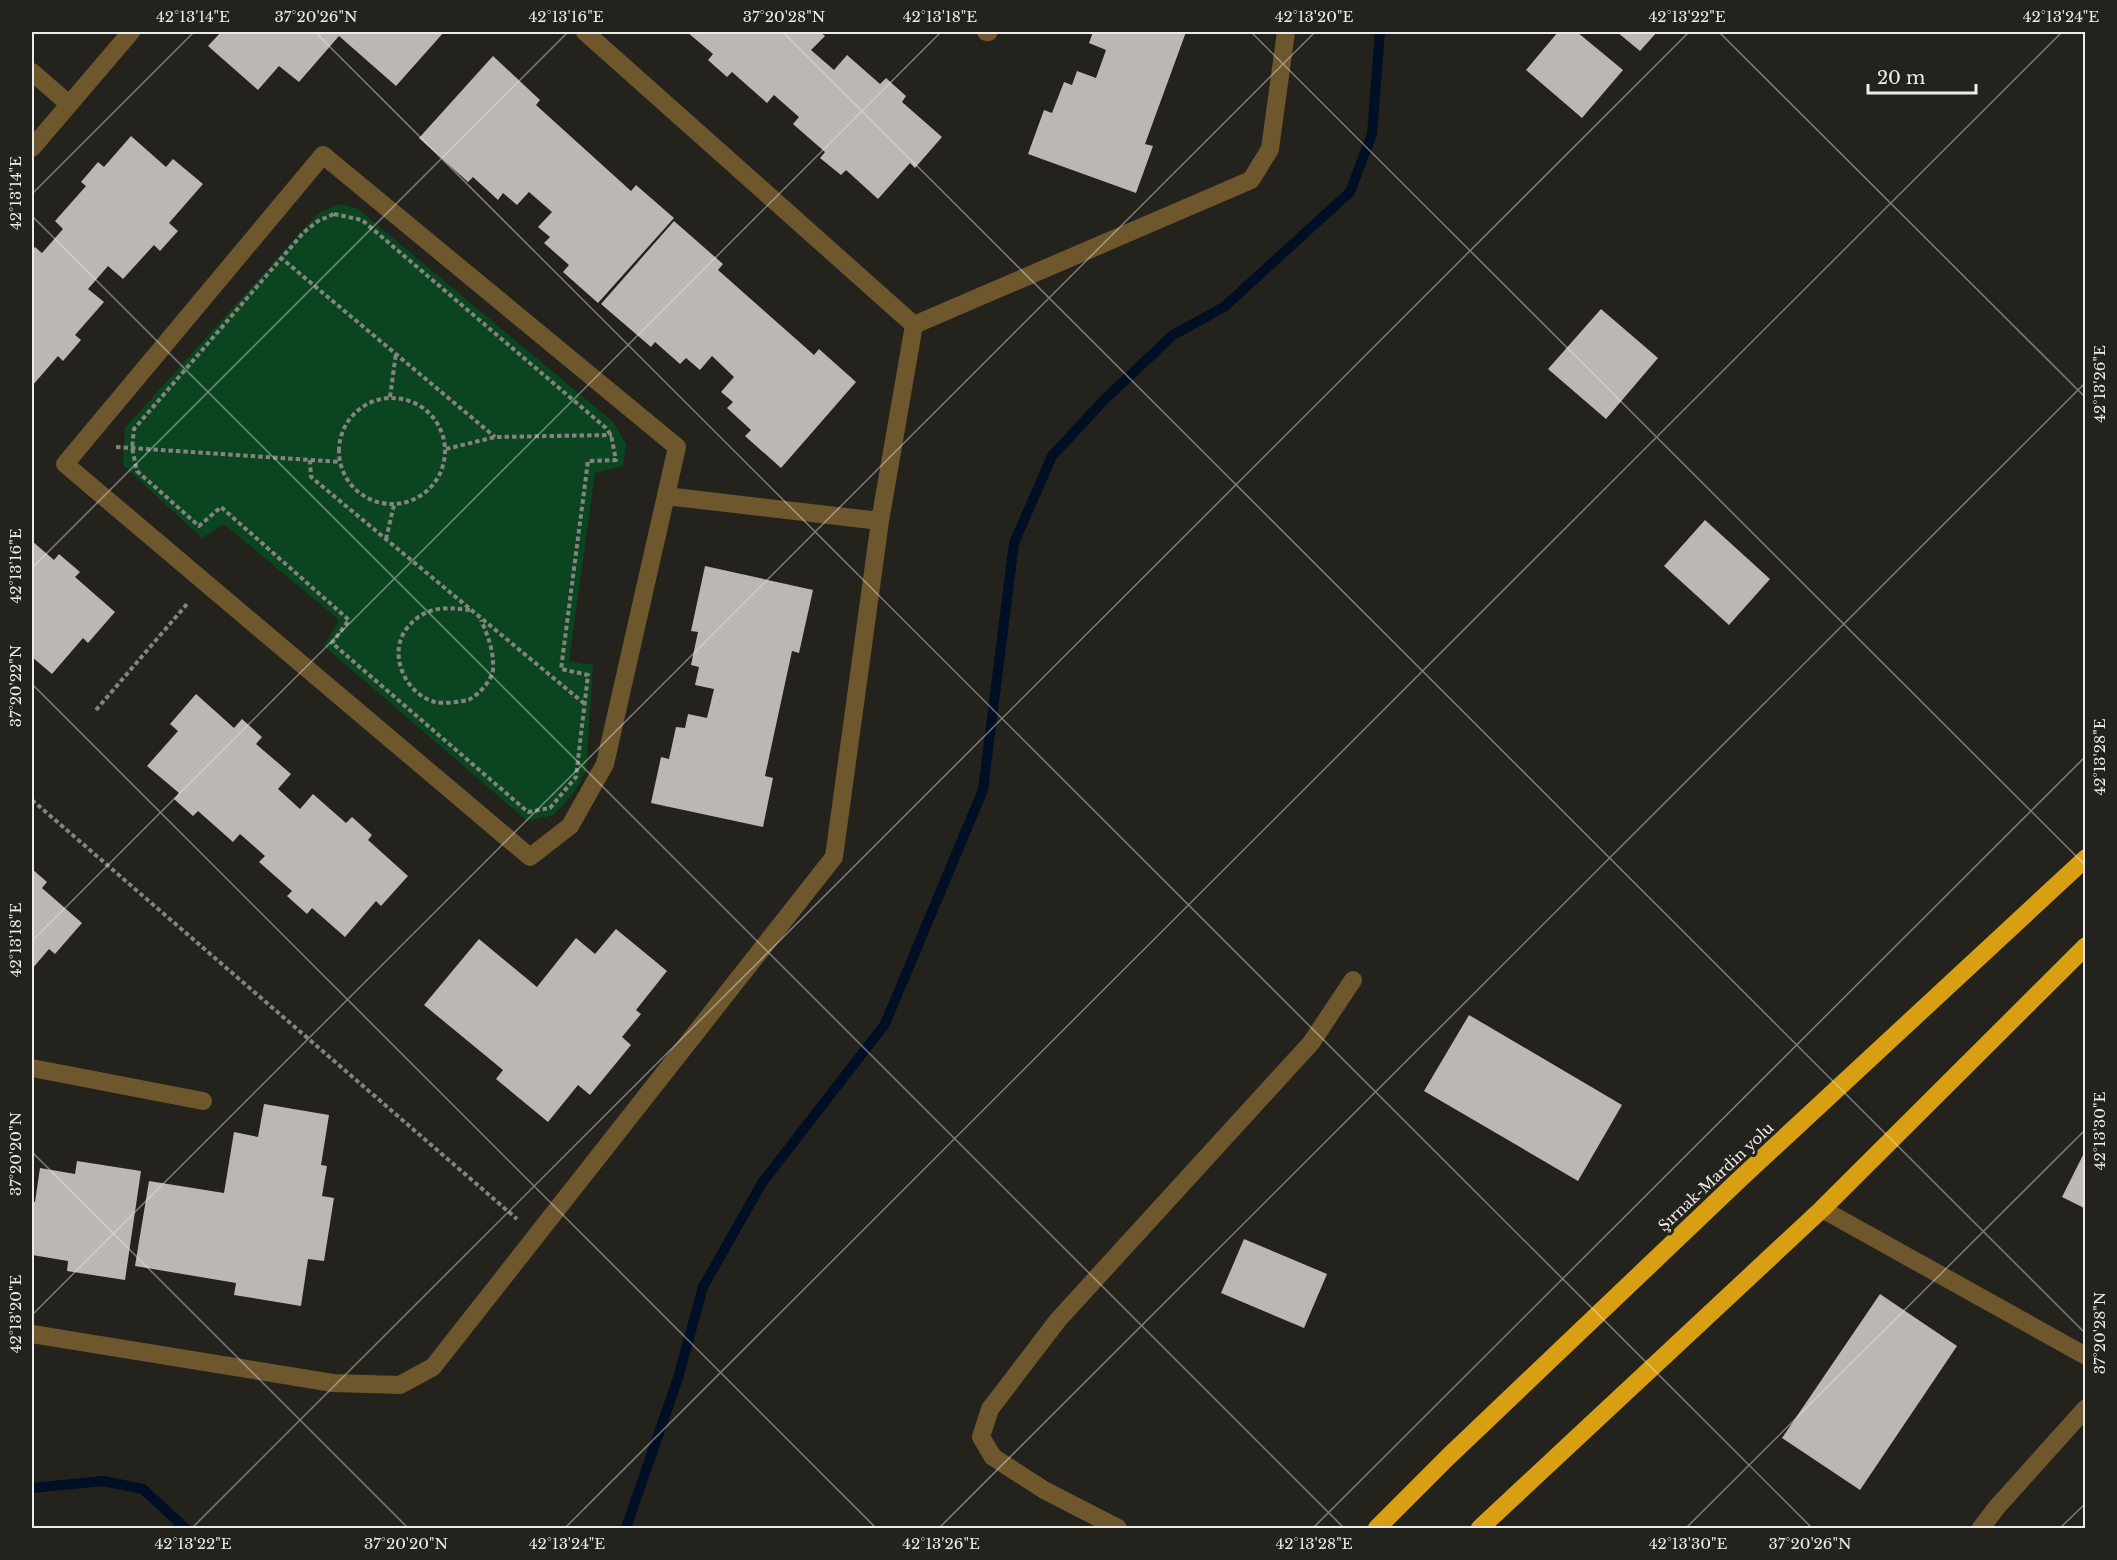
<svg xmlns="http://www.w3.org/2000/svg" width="2117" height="1560" font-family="'Libre Baskerville',serif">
  <rect width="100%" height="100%" fill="#23221d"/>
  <path fill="#0a4520" d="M339 204 357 208 613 422 626 444 623 466 595 473 569 661 593 665 586 770 575 791 554 815 527 821 324 646 339 620 224 524 202 538 123 465 125 428 318 213Z"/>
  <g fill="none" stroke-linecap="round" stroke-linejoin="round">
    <path stroke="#000f24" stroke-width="10" d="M32 1488 103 1481 143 1489 185 1528
      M626 1528 678 1378 703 1287 762 1183 885 1024 983 790 1014 543 1052 456 1105 399 1173 335 1224 307 1350 192 1372 134 1380 32"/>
  </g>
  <path fill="#bdb7b3" d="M221 32H444L396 86 339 36 299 82 279 66 258 90 208 46Z
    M687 32H820L825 36 811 50 834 70 847 55 880 84 886 78 906 96 902 102 942 137 915 168 910 163 878 199 846 170 841 175 820 158 825 152 793 124 799 117 774 95 767 103 732 72 727 77 708 60 713 54Z
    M1093 32H1186L1145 144 1153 146 1136 193 1028 154 1044 110 1052 113 1064 82 1072 85 1077 71 1096 78 1106 50 1089 43Z
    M1558 32H1577L1623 70 1582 118 1526 70Z
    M1617 32H1657L1640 51Z
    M493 56 540 100 536 105 631 191 636 185 674 218 598 303 563 272 569 265 544 243 550 237 538 227 552 212 529 192 517 205 503 193 498 200 473 177 468 182 419 138Z
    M131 136 166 167 173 159 203 184 169 223 178 231 160 251 154 245 123 279 108 266 88 289 104 302 75 335 81 340 63 361 58 356 32 386V251L35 247 42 253 63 229 55 221 86 186 81 182 98 162 104 167Z
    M674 221 723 264 718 270 814 355 819 349 856 382 781 468 745 436 751 430 727 408 733 402 721 392 734 377 712 356 700 370 686 358 680 364 655 342 651 347 601 304Z
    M1601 309 1658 358 1606 419 1548 369Z
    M1705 520 1770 579 1729 625 1664 566Z
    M32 541 54 560 59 554 80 572 75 577 115 612 88 643 83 638 52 674 32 657Z
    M705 566 813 590 799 653 792 651 765 776 773 778 763 827 651 803 661 757 669 759 676 727 685 728 688 714 707 718 714 689 695 685 699 667 691 665 698 632 691 631Z
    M196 694 234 728 242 719 262 737 256 744 291 774 278 789 300 809 313 794 346 823 352 817 372 835 368 840 408 876 381 906 376 901 345 937 312 908 307 914 287 896 292 891 259 862 265 856 240 834 233 842 198 811 193 816 174 799 179 793 147 766 178 731 170 724Z
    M32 869 47 882 42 888 82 923 55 954 49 949 32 969Z
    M616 929 667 971 636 1010 641 1014 622 1037 631 1045 590 1095 578 1085 548 1122 496 1079 503 1070 424 1005 479 939 537 987 576 938 595 954Z
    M1469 1015 1622 1105 1578 1181 1424 1091Z
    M264 1104 329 1115 321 1165 327 1166 322 1196 334 1198 324 1261 308 1259 301 1306 234 1295 236 1283 135 1266 149 1181 224 1193 234 1132 258 1137Z
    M2086 1149V1209L2062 1197Z
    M77 1161 141 1171 125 1280 67 1271 68 1261 32 1255V1201L35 1202 40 1168 75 1174Z
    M1244 1239 1327 1274 1304 1328 1221 1293Z
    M1880 1294 1957 1346 1860 1490 1782 1438Z"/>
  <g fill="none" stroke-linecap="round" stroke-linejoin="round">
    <path stroke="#84837f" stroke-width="4" stroke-dasharray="4.5 3" stroke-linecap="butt" d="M334 214 362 220 606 428 611 435 616 460 588 461 561 669 588 675 576 777 550 808 528 812 332 643 349 620 221 507 199 526 137 471 132 448 134 429 304 232 318 221Z
      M280 257 495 437
      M390 397 396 353
      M339 451a53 53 0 1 1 106 0a53 53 0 1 1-106 0Z
      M116 447 340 462
      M446 449 495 437 612 435
      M310 460 311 477 586 705
      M386 539 394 505
      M470 610C444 607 425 606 407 628 387 653 405 694 435 702 443 704 460 702 468 700 478 696 493 679 493 669 494 651 488 636 481 620
      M96 710 187 604
      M32 800 517 1219"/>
    <path stroke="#6e572c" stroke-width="18" d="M986 32H989
      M32 72 69 104
      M32 148 131 32
      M323 155 677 447 605 764 570 826 530 857 65 464Z
      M914 325 1251 180 1270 149 1286 32
      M666 496 880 521
      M32 1068 203 1101
      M1822 1209 2086 1356
      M32 1334 333 1383 400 1385 433 1367 834 857 880 521 914 325 585 32
      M1118 1528 1044 1490 993 1457 981 1437 990 1409 1058 1320 1311 1043 1353 980
      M1981 1528 1997 1507 2086 1408"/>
    <path stroke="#d99f12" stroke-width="18" d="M1377 1528 1448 1457 1742 1177 2086 858
      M1480 1528 1822 1209 2086 946"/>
  </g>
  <path fill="none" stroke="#edece9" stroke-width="1.5" stroke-opacity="0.45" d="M315 32 1812 1528M783 32 2086 1334M1251 32 2086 866M1719 32 2086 398M32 194 194 32M32 216 1344 1528M32 568 568 32M32 684 876 1528M32 941 941 32M32 1152 408 1528M32 1315 1315 32M192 1528 1689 32M565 1528 2062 32M939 1528 2086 382M1313 1528 2086 756M1686 1528 2086 1129M2060 1528 2086 1503"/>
  <g text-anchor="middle" stroke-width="6" stroke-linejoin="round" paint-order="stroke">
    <g font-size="15" fill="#edece9" stroke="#23221d">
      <text transform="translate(1716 1177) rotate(-43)" y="5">Şırnak-Mardin yolu</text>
    </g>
  </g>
  <rect width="2117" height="1560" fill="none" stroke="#23221d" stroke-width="66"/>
  <path d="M1868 84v9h108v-9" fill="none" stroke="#edece9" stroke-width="3"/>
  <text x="1877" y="84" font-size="18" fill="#edece9" stroke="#23221d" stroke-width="4.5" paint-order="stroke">20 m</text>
  <rect x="33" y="33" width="2051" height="1494" fill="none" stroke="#edece9" stroke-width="2"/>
  <g font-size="15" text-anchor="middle" fill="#edece9">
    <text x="193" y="22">42°13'14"E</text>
    <text x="316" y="22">37°20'26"N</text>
    <text x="566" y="22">42°13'16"E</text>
    <text x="784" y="22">37°20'28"N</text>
    <text x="940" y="22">42°13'18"E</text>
    <text x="1314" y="22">42°13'20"E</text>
    <text x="1687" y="22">42°13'22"E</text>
    <text x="2061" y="22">42°13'24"E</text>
    <text transform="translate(16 193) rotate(-90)" y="5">42°13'14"E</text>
    <text transform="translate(2100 384) rotate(-90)" y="5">42°13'26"E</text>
    <text transform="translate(16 566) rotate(-90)" y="5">42°13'16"E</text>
    <text transform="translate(16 686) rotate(-90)" y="5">37°20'22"N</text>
    <text transform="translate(2100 757) rotate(-90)" y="5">42°13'28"E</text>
    <text transform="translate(16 940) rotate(-90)" y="5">42°13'18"E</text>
    <text transform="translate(2100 1131) rotate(-90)" y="5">42°13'30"E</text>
    <text transform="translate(16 1154) rotate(-90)" y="5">37°20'20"N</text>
    <text transform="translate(16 1314) rotate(-90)" y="5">42°13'20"E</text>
    <text transform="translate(2100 1333) rotate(-90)" y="5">37°20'28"N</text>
    <text x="193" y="1549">42°13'22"E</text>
    <text x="406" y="1549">37°20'20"N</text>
    <text x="567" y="1549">42°13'24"E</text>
    <text x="941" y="1549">42°13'26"E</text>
    <text x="1314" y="1549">42°13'28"E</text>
    <text x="1688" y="1549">42°13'30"E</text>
    <text x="1810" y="1549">37°20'26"N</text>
  </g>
</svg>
